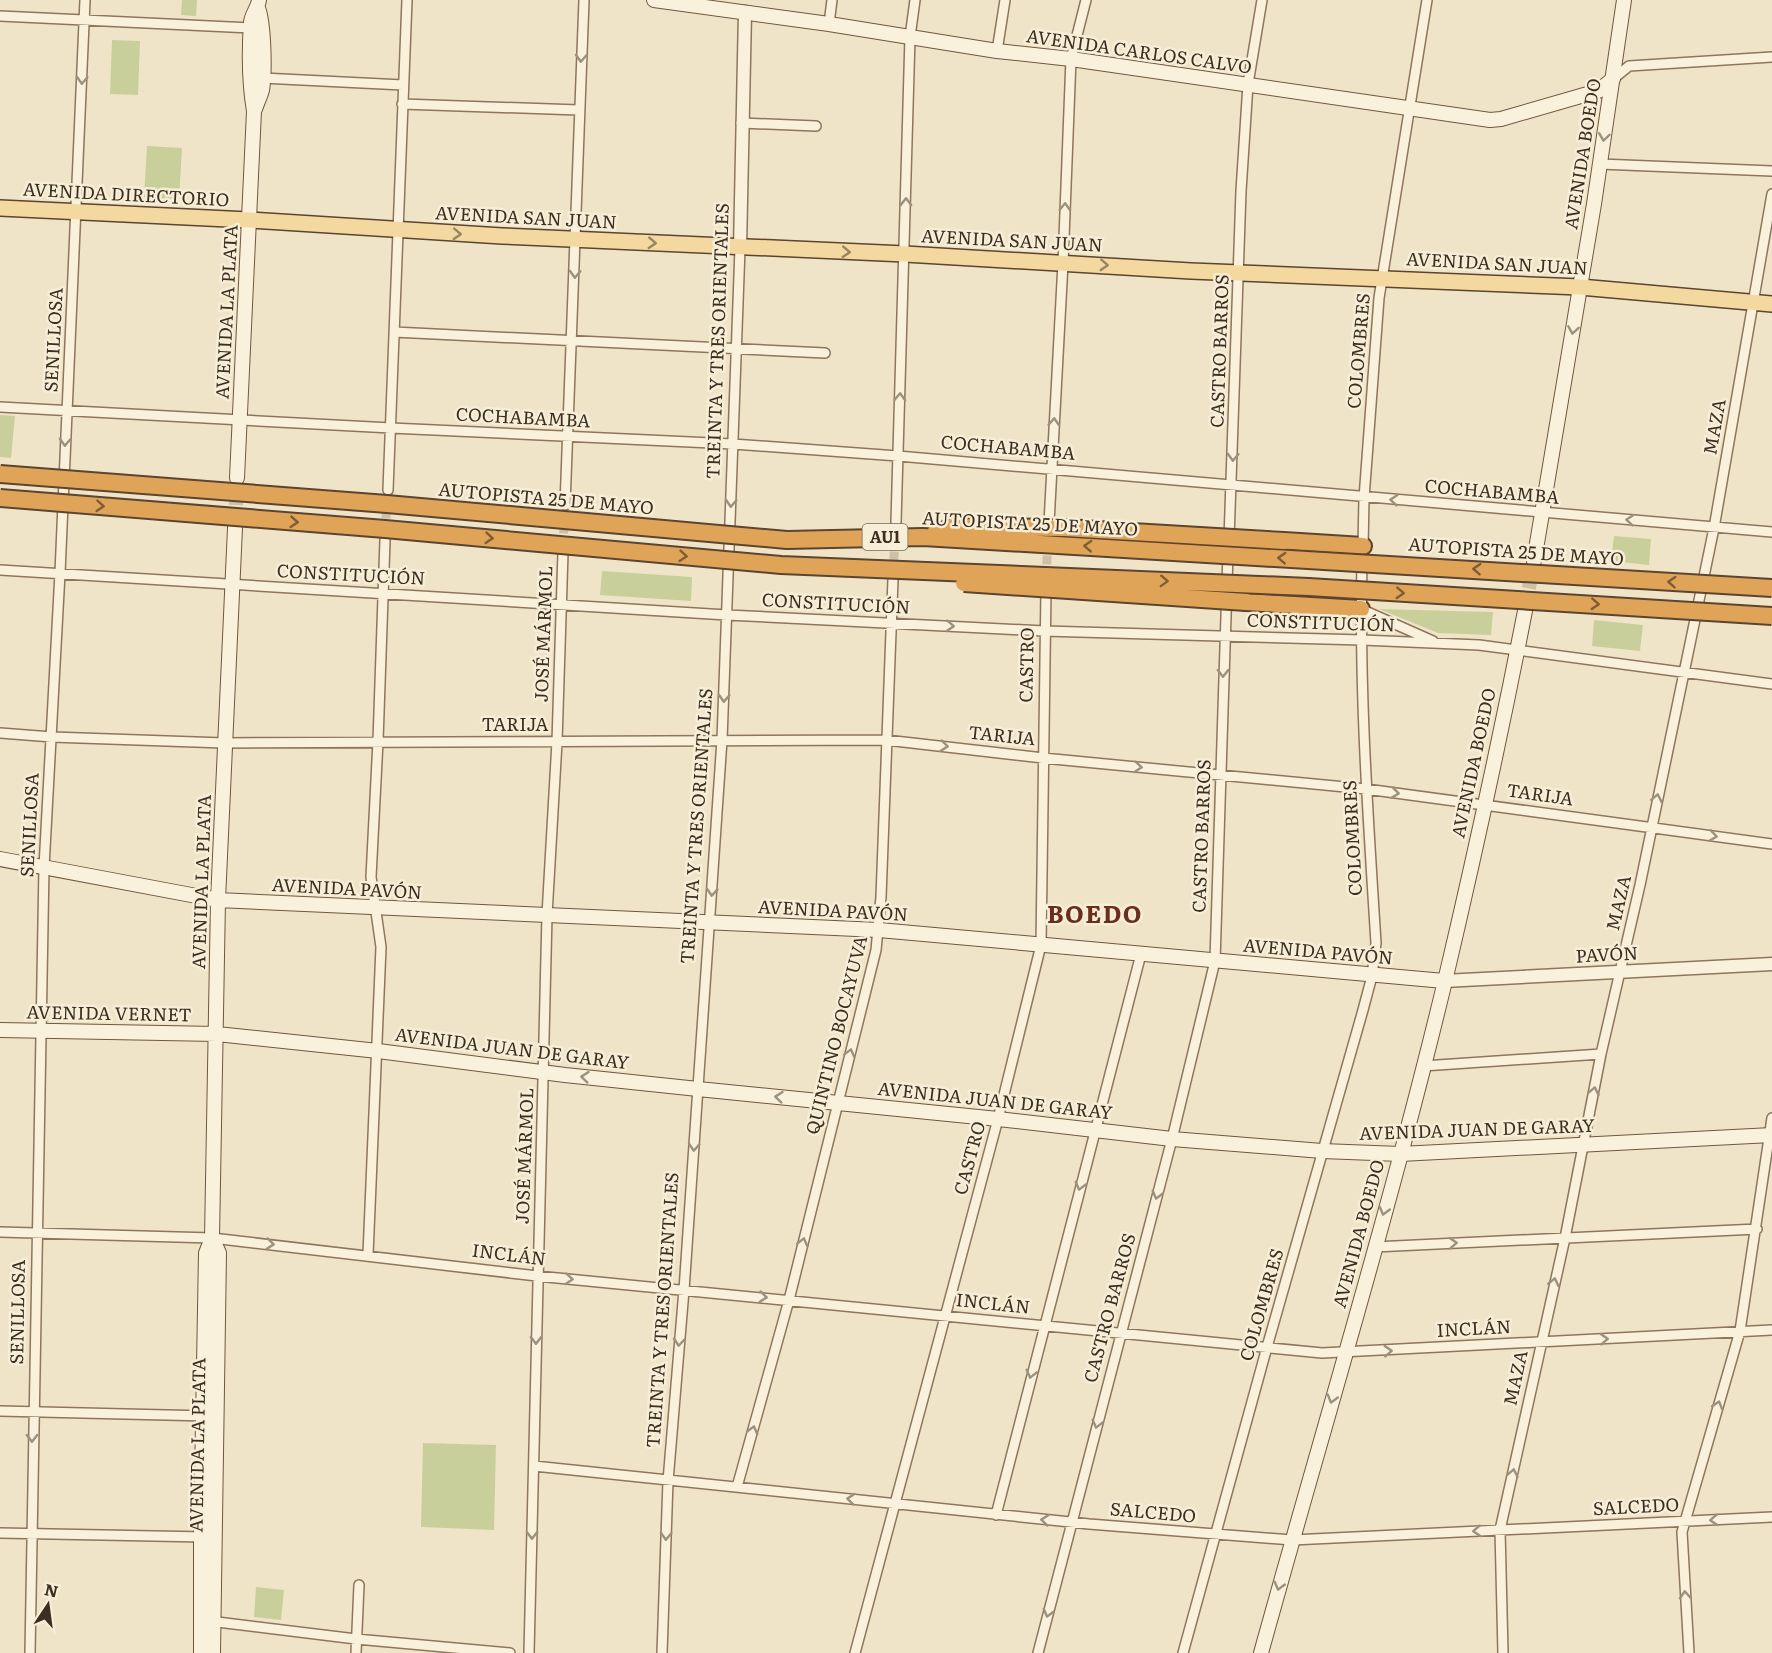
<svg xmlns="http://www.w3.org/2000/svg" width="1772" height="1653" font-family="Literata,serif">
  <rect width="100%" height="100%" fill="#f0e4c8"/>
  <path fill="#c9cf9b" d="M182 0H197L196 16 181 15Z
    M112 40 140 41 138 95 110 94Z
    M147 146 182 148 179 199 144 197Z
    M0 415 15 416 11 458 0 457Z
    M1614 536 1651 539 1649 565 1611 561Z
    M602 571 692 577 691 601 600 595Z
    M1379 609 1493 612 1491 635 1438 633Z
    M1594 620 1643 625 1640 651 1592 646Z
    M423 1443 496 1445 494 1530 421 1527Z
    M256 1587 284 1590 281 1620 254 1617Z"/>
  <g fill="none" stroke-linecap="round" stroke-linejoin="round">
    <path stroke="#ccc0a6" stroke-width="9" stroke-dasharray="9 4.5" stroke-linecap="butt" d="M385 532 388 490
      M563 547 565 505
      M893 574 896 522
      M1046 578 1048 541"/>
    <path stroke="#ccc0a6" stroke-width="14" stroke-dasharray="14 7" stroke-linecap="butt" d="M235 526 237 482
      M1525 609 1533 566"/>
    <defs>
      <path id="minor" d="M0 16 251 28
        M829 24 832 0
        M997 51 1005 0
        M262 78 403 85
        M1613 79 1629 66 1772 57
        M402 104 579 110
        M741 123 816 126
        M1600 164 1772 171
        M394 332 825 353
        M0 407 391 428 733 444 898 456 1772 532
        M388 490 407 0
        M565 505 584 0
        M896 522 910 37 915 0
        M1049 523 1063 263 1071 59 1086 0
        M1229 539 1241 191 1248 84 1262 0
        M1363 548 1364 498 1379 298 1427 0
        M0 570 727 615 1044 631 1362 640 1479 645 1772 684
        M1361 609 1433 641
        M0 733 52 737 224 743 886 740 1043 758 1366 789 1772 844
        M1423 1066 1601 1054
        M0 1232 212 1238 537 1276 1322 1353 1772 1330
        M1374 1247 1757 1229
        M368 1255 381 947 371 877 378 741 385 540
        M0 1411 208 1416
        M534 1466 1089 1524 1292 1540 1772 1517
        M737 1487 789 1300 876 950 881 897 893 579
        M996 1515 1141 954
        M0 1533 205 1537
        M209 1621 356 1639 510 1653
        M30 1653 44 867 60 573 85 0
        M356 1653 359 1585
        M529 1653 547 915 557 742 563 552
        M662 1653 668 1481 684 1290 722 740 740 248
        M855 1653 998 1119 1041 945 1046 590
        M1038 1653 1172 1139 1215 961 1228 553
        M1183 1653 1267 1347 1363 1010 1372 976 1376 943C1368 816 1359 689 1362 562
        M1503 1653 1500 1530 1565 1238 1601 1054 1640 885 1714 528 1772 194
        M1689 1653 1682 1532 1740 1331 1772 1118"/>
      <path id="tertiary" d="M740 248 745 12
        M1444 981 1772 964"/>
      <path id="secondary" d="M654 0 829 24 997 51 1071 59 1490 120 1501 119 1598 91 1613 79
        M255 109C257 103 260 97 262 90 265 73 264 24 258 8
        M237 478 254 111C249 82 249 51 251 22 252 14 258 8 259 0
        M1534 561 1594 204 1624 0
        M0 859 218 900 879 930 1444 981
        M0 1030 217 1034 378 1051 565 1075 698 1089 998 1119 1172 1139 1322 1151 1400 1154 1772 1135
        M212 1238 219 1253 213 1653
        M201 1653V1536L206 1253 212 1238 218 900 235 528
        M1261 1653C1323 1429 1391 1206 1445 981 1474 858 1501 734 1525 611"/>
      <path id="primary" d="M0 208 249 220 502 236 905 254 1191 271 1580 287 1772 304"/>
      <path id="motorway" d="M1284 541 1363 546
        M1246 602 1361 609"/>
    </defs>
    <use href="#minor" stroke="#8d765c" stroke-width="12"/>
    <use href="#tertiary" stroke="#8d765c" stroke-width="15"/>
    <use href="#secondary" stroke="#6f573f" stroke-width="16"/>
    <use href="#primary" stroke="#5b4430" stroke-width="18"/>
    <use href="#motorway" stroke="#5b4430" stroke-width="20"/>
    <use href="#minor" stroke="#faf1dc" stroke-width="9"/>
    <use href="#tertiary" stroke="#faf1dc" stroke-width="12"/>
    <use href="#secondary" stroke="#faf1dc" stroke-width="14"/>
    <use href="#primary" stroke="#f3d9a0" stroke-width="15"/>
    <use href="#motorway" stroke="#e0a458" stroke-width="16"/>
    <defs>
      <path id="motorway-bridge" d="M0 474 387 504 787 540 923 537 1772 588
        M0 498 385 529 781 565 1309 587 1772 616
        M935 533 954 527 1065 528 1284 541
        M964 583 1246 602"/>
    </defs>
    <use href="#motorway-bridge" stroke="#5b4430" stroke-width="20" stroke-linecap="butt"/>
    <use href="#motorway-bridge" stroke="#e0a458" stroke-width="16"/>
  </g>
  <defs><path id="oneway-chevron" d="M-2-3.5L2.5 0L-2 3.5" fill="none" stroke-width="1.6" stroke-linecap="round" stroke-linejoin="round" transform="scale(1.5)"/></defs>
  <g stroke="#9c907e">
    <use href="#oneway-chevron" transform="translate(581 58) rotate(93)"/>
    <use href="#oneway-chevron" transform="translate(82 80) rotate(92)"/>
    <use href="#oneway-chevron" transform="translate(1604 137) rotate(98)"/>
    <use href="#oneway-chevron" transform="translate(906 202) rotate(-89)"/>
    <use href="#oneway-chevron" transform="translate(1065 207) rotate(-88)"/>
    <use href="#oneway-chevron" transform="translate(575 274) rotate(92)"/>
    <use href="#oneway-chevron" transform="translate(1573 330) rotate(99)"/>
    <use href="#oneway-chevron" transform="translate(900 397) rotate(-88)"/>
    <use href="#oneway-chevron" transform="translate(1054 422) rotate(-87)"/>
    <use href="#oneway-chevron" transform="translate(65 442) rotate(92)"/>
    <use href="#oneway-chevron" transform="translate(1233 457) rotate(92)"/>
    <use href="#oneway-chevron" transform="translate(1394 500) rotate(-175)"/>
    <use href="#oneway-chevron" transform="translate(731 503) rotate(92)"/>
    <use href="#oneway-chevron" transform="translate(1630 520) rotate(-175)"/>
    <use href="#oneway-chevron" transform="translate(950 626) rotate(3)"/>
    <use href="#oneway-chevron" transform="translate(1223 673) rotate(91)"/>
    <use href="#oneway-chevron" transform="translate(724 698) rotate(92)"/>
    <use href="#oneway-chevron" transform="translate(944 746) rotate(6)"/>
    <use href="#oneway-chevron" transform="translate(1138 767) rotate(5)"/>
    <use href="#oneway-chevron" transform="translate(1395 793) rotate(7)"/>
    <use href="#oneway-chevron" transform="translate(1657 798) rotate(-79)"/>
    <use href="#oneway-chevron" transform="translate(1713 836) rotate(8)"/>
    <use href="#oneway-chevron" transform="translate(712 892) rotate(94)"/>
    <use href="#oneway-chevron" transform="translate(850 1053) rotate(-76)"/>
    <use href="#oneway-chevron" transform="translate(585 1077) rotate(-174)"/>
    <use href="#oneway-chevron" transform="translate(1594 1091) rotate(-78)"/>
    <use href="#oneway-chevron" transform="translate(779 1097) rotate(-174)"/>
    <use href="#oneway-chevron" transform="translate(694 1147) rotate(94)"/>
    <use href="#oneway-chevron" transform="translate(1080 1186) rotate(105)"/>
    <use href="#oneway-chevron" transform="translate(1157 1195) rotate(105)"/>
    <use href="#oneway-chevron" transform="translate(1384 1211) rotate(105)"/>
    <use href="#oneway-chevron" transform="translate(803 1242) rotate(-76)"/>
    <use href="#oneway-chevron" transform="translate(1453 1243) rotate(-3)"/>
    <use href="#oneway-chevron" transform="translate(270 1244) rotate(6)"/>
    <use href="#oneway-chevron" transform="translate(569 1279) rotate(5)"/>
    <use href="#oneway-chevron" transform="translate(1554 1282) rotate(-77)"/>
    <use href="#oneway-chevron" transform="translate(763 1297) rotate(6)"/>
    <use href="#oneway-chevron" transform="translate(1604 1339) rotate(-3)"/>
    <use href="#oneway-chevron" transform="translate(536 1340) rotate(91)"/>
    <use href="#oneway-chevron" transform="translate(679 1342) rotate(95)"/>
    <use href="#oneway-chevron" transform="translate(1388 1351) rotate(-3)"/>
    <use href="#oneway-chevron" transform="translate(1031 1374) rotate(104)"/>
    <use href="#oneway-chevron" transform="translate(1332 1399) rotate(106)"/>
    <use href="#oneway-chevron" transform="translate(1718 1405) rotate(-73)"/>
    <use href="#oneway-chevron" transform="translate(1097 1424) rotate(104)"/>
    <use href="#oneway-chevron" transform="translate(753 1430) rotate(-75)"/>
    <use href="#oneway-chevron" transform="translate(32 1438) rotate(91)"/>
    <use href="#oneway-chevron" transform="translate(1513 1473) rotate(-78)"/>
    <use href="#oneway-chevron" transform="translate(851 1499) rotate(-174)"/>
    <use href="#oneway-chevron" transform="translate(1045 1520) rotate(-174)"/>
    <use href="#oneway-chevron" transform="translate(1714 1520) rotate(177)"/>
    <use href="#oneway-chevron" transform="translate(1477 1531) rotate(177)"/>
    <use href="#oneway-chevron" transform="translate(532 1535) rotate(91)"/>
    <use href="#oneway-chevron" transform="translate(666 1536) rotate(92)"/>
    <use href="#oneway-chevron" transform="translate(1279 1586) rotate(105)"/>
    <use href="#oneway-chevron" transform="translate(1685 1595) rotate(-94)"/>
    <use href="#oneway-chevron" transform="translate(1048 1613) rotate(105)"/>
  </g>
  <g stroke="#988460">
    <use href="#oneway-chevron" transform="translate(457 234) rotate(3)"/>
    <use href="#oneway-chevron" transform="translate(652 243) rotate(3)"/>
    <use href="#oneway-chevron" transform="translate(846 252) rotate(3)"/>
    <use href="#oneway-chevron" transform="translate(1104 265) rotate(3)"/>
  </g>
  <g stroke="#7e5d36">
    <use href="#oneway-chevron" transform="translate(100 506) rotate(5)"/>
    <use href="#oneway-chevron" transform="translate(294 522) rotate(4)"/>
    <use href="#oneway-chevron" transform="translate(489 538) rotate(5)"/>
    <use href="#oneway-chevron" transform="translate(1088 546) rotate(-177)"/>
    <use href="#oneway-chevron" transform="translate(683 556) rotate(5)"/>
    <use href="#oneway-chevron" transform="translate(1282 558) rotate(-177)"/>
    <use href="#oneway-chevron" transform="translate(1477 569) rotate(-176)"/>
    <use href="#oneway-chevron" transform="translate(1164 581) rotate(2)"/>
    <use href="#oneway-chevron" transform="translate(1672 582) rotate(-176)"/>
    <use href="#oneway-chevron" transform="translate(1400 593) rotate(3)"/>
    <use href="#oneway-chevron" transform="translate(1595 604) rotate(3)"/>
  </g>
  <g text-anchor="middle" stroke-width="5" stroke-linejoin="round" paint-order="stroke">
    <rect fill="#f7eed8" stroke="#756857" stroke-width="1.5" x="862.5" y="524" width="45" height="26" rx="4.5"/>
    <g font-size="16" font-weight="bold" fill="#3d2e20">
      <text x="885" y="543">AU1</text>
    </g>
    <g font-size="18" fill="#3d2e20" stroke="#f7eed8">
      <text transform="translate(1139 52) rotate(8)" y="6">AVENIDA CARLOS CALVO</text>
      <text transform="translate(1583 154) rotate(-81)" y="6">AVENIDA BOEDO</text>
      <text transform="translate(126 195) rotate(3)" y="6">AVENIDA DIRECTORIO</text>
      <text transform="translate(526 218) rotate(3)" y="6">AVENIDA SAN JUAN</text>
      <text transform="translate(1012 241) rotate(3)" y="6">AVENIDA SAN JUAN</text>
      <text transform="translate(1497 264) rotate(3)" y="6">AVENIDA SAN JUAN</text>
      <text transform="translate(227 312) rotate(-87)" y="6">AVENIDA LA PLATA</text>
      <text transform="translate(54 340) rotate(-87)" y="6">SENILLOSA</text>
      <text transform="translate(718 341) rotate(-88)" y="6">TREINTA Y TRES ORIENTALES</text>
      <text transform="translate(1220 351) rotate(-88)" y="6">CASTRO BARROS</text>
      <text transform="translate(1359 351) rotate(-85)" y="6">COLOMBRES</text>
      <text transform="translate(523 418) rotate(3)" y="6">COCHABAMBA</text>
      <text transform="translate(1715 427) rotate(-80)" y="6">MAZA</text>
      <text transform="translate(1008 448) rotate(5)" y="6">COCHABAMBA</text>
      <text transform="translate(1492 492) rotate(5)" y="6">COCHABAMBA</text>
      <text transform="translate(546 499) rotate(5)" y="6">AUTOPISTA 25 DE MAYO</text>
      <text transform="translate(1030 524) rotate(3)" y="6">AUTOPISTA 25 DE MAYO</text>
      <text transform="translate(1516 552) rotate(4)" y="6">AUTOPISTA 25 DE MAYO</text>
      <text transform="translate(351 575) rotate(3)" y="6">CONSTITUCIÓN</text>
      <text transform="translate(836 604) rotate(3)" y="6">CONSTITUCIÓN</text>
      <text transform="translate(1321 623) rotate(2)" y="6">CONSTITUCIÓN</text>
      <text transform="translate(544 634) rotate(-88)" y="6">JOSÉ MÁRMOL</text>
      <text transform="translate(1027 665) rotate(-89)" y="6">CASTRO</text>
      <text x="515" y="731">TARIJA</text>
      <text transform="translate(1002 736) rotate(6)" y="6">TARIJA</text>
      <text transform="translate(1474 763) rotate(-78)" y="6">AVENIDA BOEDO</text>
      <text transform="translate(1540 795) rotate(8)" y="6">TARIJA</text>
      <text transform="translate(30 825) rotate(-87)" y="6">SENILLOSA</text>
      <text transform="translate(697 826) rotate(-86)" y="6">TREINTA Y TRES ORIENTALES</text>
      <text transform="translate(1202 836) rotate(-88)" y="6">CASTRO BARROS</text>
      <text transform="translate(1353 838) rotate(-93)" y="6">COLOMBRES</text>
      <text transform="translate(202 882) rotate(-88)" y="6">AVENIDA LA PLATA</text>
      <text transform="translate(347 889) rotate(3)" y="6">AVENIDA PAVÓN</text>
      <text transform="translate(1619 903) rotate(-77)" y="6">MAZA</text>
      <text transform="translate(833 911) rotate(3)" y="6">AVENIDA PAVÓN</text>
      <text transform="translate(1318 952) rotate(5)" y="6">AVENIDA PAVÓN</text>
      <text transform="translate(1607 955) rotate(-3)" y="6">PAVÓN</text>
      <text transform="translate(109 1014) rotate(1)" y="6">AVENIDA VERNET</text>
      <text transform="translate(837 1035) rotate(-76)" y="6">QUINTINO BOCAYUVA</text>
      <text transform="translate(512 1049) rotate(7)" y="6">AVENIDA JUAN DE GARAY</text>
      <text transform="translate(995 1101) rotate(6)" y="6">AVENIDA JUAN DE GARAY</text>
      <text transform="translate(1477 1130) rotate(-2)" y="6">AVENIDA JUAN DE GARAY</text>
      <text transform="translate(525 1156) rotate(-88)" y="6">JOSÉ MÁRMOL</text>
      <text transform="translate(970 1158) rotate(-75)" y="6">CASTRO</text>
      <text transform="translate(1359 1234) rotate(-75)" y="6">AVENIDA BOEDO</text>
      <text transform="translate(509 1255) rotate(7)" y="6">INCLÁN</text>
      <text transform="translate(993 1304) rotate(6)" y="6">INCLÁN</text>
      <text transform="translate(1262 1305) rotate(-74)" y="6">COLOMBRES</text>
      <text transform="translate(1110 1308) rotate(-75)" y="6">CASTRO BARROS</text>
      <text transform="translate(663 1310) rotate(-86)" y="6">TREINTA Y TRES ORIENTALES</text>
      <text transform="translate(18 1312) rotate(-89)" y="6">SENILLOSA</text>
      <text transform="translate(1474 1329) rotate(-3)" y="6">INCLÁN</text>
      <text transform="translate(1516 1378) rotate(-78)" y="6">MAZA</text>
      <text transform="translate(198 1445) rotate(-89)" y="6">AVENIDA LA PLATA</text>
      <text transform="translate(1636 1507) rotate(-3)" y="6">SALCEDO</text>
      <text transform="translate(1153 1513) rotate(5)" y="6">SALCEDO</text>
    </g>
    <g font-size="24" font-weight="bold" letter-spacing="1.5" fill="#6b2e1e" stroke="#f7eed8">
      <text x="1095" y="923">BOEDO</text>
    </g>
  </g>
  <g transform="translate(48 1605) rotate(13)" stroke="#f7eed8" stroke-width="4.5" paint-order="stroke">
  <path d="M0-4.5L10 22L0 15L-10 22Z" fill="#3d2e20"/>
  <text y="-9" font-size="16" font-weight="bold" text-anchor="middle" fill="#3d2e20">N</text>
  </g>
</svg>
